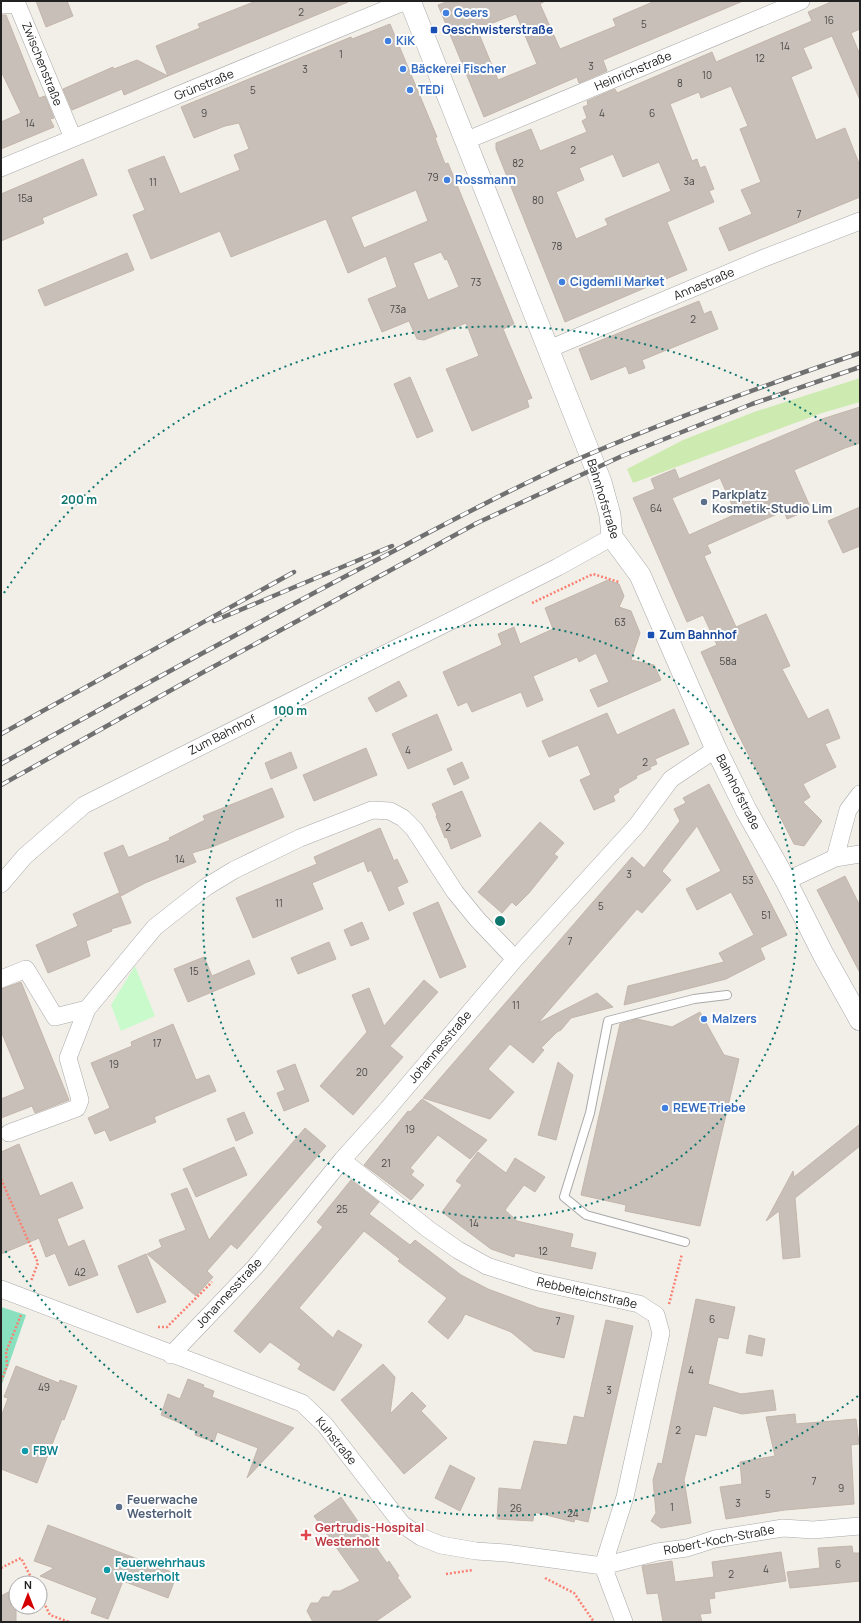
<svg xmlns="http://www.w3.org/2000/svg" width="861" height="1623" font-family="Manrope,sans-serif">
  <rect width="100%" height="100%" fill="#f2efe9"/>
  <path fill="#cdebb0" d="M860 378V402L822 413 633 483 627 469 683 440 754 412Z"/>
  <path fill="#c8facc" d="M135 966 155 1016 121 1031 111 1005Z"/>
  <path fill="#88e0be" d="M1 1307 26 1315 1 1387Z"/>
  <path fill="#c7bfb8" stroke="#c4b6ab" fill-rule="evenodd" d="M36 1H67L73 16 46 27Z
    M256 1 348 2 168 76 156 46 200 28 198 24Z
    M449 1H545L540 4 560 49 616 26 613 19 655 1H743L603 60 607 71 579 83 577 77 484 117 438 5ZM516 14 537 64 498 80 477 29Z
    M833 1H860V29L851 33 860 55V100L832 36 803 48 812 68 791 77 816 140 845 128 860 166V197L729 251 719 228 752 214 741 190 761 182 740 129 748 126 731 86 701 98 699 92 670 104 692 161 697 159 700 168 705 166 714 189 709 191 714 202 667 222 687 270 565 322 496 149V143L531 129 540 151 587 132 582 121 587 118 583 107 588 105 587 101 615 89 617 93 712 52 716 62 812 21 808 12ZM613 154 623 177 659 162 671 191 605 219 608 225 576 239 556 192 584 180 579 168Z
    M1 15H6L39 98 45 96 54 118 50 119 54 127 1 149V122L21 113 1 71Z
    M390 24 437 137 435 138 445 164 448 163 514 324 503 329 532 398 527 400 529 407 472 431 446 369 479 356 466 323 424 340 417 339 409 321 382 332 368 299 397 287 386 256 348 273 326 219 231 257 220 231 151 259 133 215 145 210 128 170 164 156 180 194 240 170 234 155 249 149 239 123 225 126 194 138 181 107 351 37 352 39ZM416 190 428 221 364 248 351 217ZM441 252 445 260 447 259 459 287 428 300 413 263Z
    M137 60 168 76 124 95 122 89 72 110 63 89 113 67 114 69Z
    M83 159 97 195 42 218 44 223 1 241V194Z
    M127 253 134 270 45 306 38 290Z
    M699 301 704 314 711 311 718 329 642 360 645 368 629 374 626 366 591 380 579 349Z
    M410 377 433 431 417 438 394 384Z
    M860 407V443L845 448 794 470 811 509 787 519 784 511 707 545 711 553 704 556 736 627 766 614 790 666 782 669 808 719 828 709 840 738 825 744 836 767 803 784 810 797 803 802 822 821 804 846 794 844 737 732 701 652 717 645 703 615 687 622 633 498 655 489 651 479 675 469 679 479 822 419ZM720 478 736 514 689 535 672 498Z
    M860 507V546L843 553 828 521Z
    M608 580 619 584 624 596 619 607 631 611 640 633 631 660 654 665 661 680 598 707 590 690 609 682 596 653 579 662 577 657 533 676 543 700 527 707 521 692 472 712 467 702 458 706 443 672 502 645 498 634 514 627 520 644 553 629 545 608Z
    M399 681 407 696 376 712 368 698Z
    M674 709 689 744 655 759 657 764 650 767 651 769 636 776 637 778 618 789 619 792 613 796 615 801 594 810 580 780 591 775 578 745 549 757 542 741 607 713 617 735Z
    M437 714 452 750 408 769 392 734Z
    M366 748 377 775 314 801 303 775Z
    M291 752 297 768 271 779 265 763Z
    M462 762 469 778 454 785 447 769Z
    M709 784 787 935 760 948 765 959 726 979 624 1005 628 986 724 962 719 953 754 935 731 892 697 910 686 889 721 871 697 826 662 871 671 880 642 913 637 909 538 1023 597 993 613 1007 571 1018 561 1030 557 1032 541 1048 544 1050 533 1063 510 1044 488 1069 514 1092 490 1119 423 1098 632 857 644 868 680 821 674 809 686 803 683 798Z
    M272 788 284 817 212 847 192 853 196 862 145 883 121 896 104 853 123 845 128 857H130L170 840 169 838 205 820 203 816Z
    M462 791 481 836 451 849 447 837 445 838 436 816 437 815 432 804Z
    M540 822 564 843 554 854 558 857 529 893 516 906 512 902 502 913 478 892Z
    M380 828 394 861 397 859 408 882 397 887 404 904 389 911 371 870 368 872 364 861 312 883 323 909 253 938 236 898 317 864 314 857Z
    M845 876 860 906V973L817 890Z
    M119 893 131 923 111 929 112 931 86 941 90 956 48 973 36 945 78 926 73 914Z
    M438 902 466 967 440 978 413 913Z
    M362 922 369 939 351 946 344 930Z
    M329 942 336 959 298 974 291 958Z
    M204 957 212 976 249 960 255 974 188 1002 174 969Z
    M424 980 438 992 390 1046 403 1057 353 1115 320 1086 367 1032 352 995 369 988 384 1026Z
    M21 982 69 1100 35 1113 32 1106 1 1118V1099L25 1089 1 1031V989Z
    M700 1012 724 1055 739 1059 700 1226 625 1211 626 1205 581 1195 620 1024 630 1021 631 1023V1021L637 1019 672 1027Z
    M173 1024 196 1080 209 1075 216 1091 154 1117 156 1122 110 1141 105 1130 95 1134 88 1118 110 1108 91 1063 132 1046 131 1042Z
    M558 1062 573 1075 556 1140 538 1135Z
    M295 1064 309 1101 284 1111 277 1093 285 1090 277 1071Z
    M422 1099 487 1140 470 1159 438 1135 410 1168 414 1171 411 1175 424 1185 411 1200 364 1165 408 1111 410 1112Z
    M244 1112 253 1133 236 1141 227 1119Z
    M860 1124V1146L795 1198 800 1257 783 1259 779 1211 766 1221 793 1171 794 1177Z
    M305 1128 326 1146 237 1249 231 1244 207 1271 213 1277 196 1296 147 1254 162 1247 159 1240 186 1230 171 1194 187 1188 209 1240Z
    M19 1144 40 1196 72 1182 83 1208 57 1219 68 1247 84 1240 98 1275 69 1286 55 1253 46 1257 39 1238 1 1254V1152Z
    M234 1147 247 1175 196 1197 183 1169Z
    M478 1152 506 1173 515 1158 545 1177 535 1192 524 1185 505 1210 517 1221 573 1234 570 1247 596 1253 592 1269 515 1253 514 1257 491 1249 442 1212 462 1185 456 1181Z
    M351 1180 379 1202 369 1214 410 1245 415 1240 461 1275 488 1289 539 1308 574 1316 564 1358 534 1351 511 1332 465 1314 461 1322 448 1339 428 1322 447 1298 398 1261 400 1259 364 1231 299 1308 333 1338 338 1330 362 1345 334 1391 298 1369 301 1364 270 1342 260 1353 234 1331 323 1227 317 1222Z
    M146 1254 166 1302 137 1313 118 1266Z
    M696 1299 735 1307 728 1339 718 1337 708 1384 741 1394 773 1390 776 1410 742 1414 713 1406 706 1436 695 1434 684 1480 691 1523 661 1528 651 1521 656 1513 653 1480 658 1463 662 1464Z
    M606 1320 633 1326 588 1522 575 1519 574 1522 534 1512 533 1521 497 1519 499 1488 521 1490 534 1441 567 1445 574 1416 584 1418Z
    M749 1335 765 1339 762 1356 746 1353Z
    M383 1364 395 1377 390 1414 412 1392 426 1406 421 1411 447 1438 404 1474 341 1400Z
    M16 1366 59 1383 60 1380 77 1386 64 1420 62 1419 37 1483 1 1469V1417L8 1398 4 1397Z
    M188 1379 204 1385 203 1387 214 1391 212 1397 294 1428 247 1478 258 1448 217 1432 214 1442 195 1435 196 1431 187 1428V1426L161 1415 168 1394 180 1399Z
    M795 1414 796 1424 856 1419 859 1444 851 1445 854 1504 785 1510 726 1519 720 1487 742 1484 740 1462 775 1456 766 1417Z
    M450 1465 475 1478 460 1511 435 1498Z
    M341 1497 387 1563 389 1561 399 1576 397 1577 411 1597 375 1622H313L307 1611 311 1603H318L322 1597H329L333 1591H340L360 1581 314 1516Z
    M48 1525 177 1574 168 1598 123 1581 108 1619 91 1613 97 1598 40 1576 54 1568 34 1561Z
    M852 1546 853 1553H860V1581L790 1588 787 1572 820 1568 818 1548Z
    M781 1552 786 1581 714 1592 715 1598 709 1599 711 1613 700 1614 702 1622H663L658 1593 647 1594 642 1566 672 1561 675 1582 714 1577 712 1562Z
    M16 1588V1622H1V1596Z"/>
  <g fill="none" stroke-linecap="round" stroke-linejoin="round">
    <defs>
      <path id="service" d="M685 1242 586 1215 564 1197 590 1113 608 1021 694 999 727 995"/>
      <path id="minor" d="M1 5 17 4 73 138
        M465 141 801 1
        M1 168 406 1
        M549 349 764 258 860 221
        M835 858 848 810 860 794
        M786 881 835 858 860 854
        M1 884 25 856 84 805 558 567 612 537
        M1 979 26 969 55 1017 87 1009
        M9 1133 77 1108 80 1100 68 1058 87 1009 155 927 206 887 234 870 300 838 372 810 390 811 403 818 414 829 455 892 477 919 515 959
        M342 1160 428 1229 458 1250 487 1266 534 1281 639 1304 656 1315 661 1333 625 1497 603 1566
        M1 1289 302 1403 325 1425 402 1524 421 1537 441 1545 476 1551 506 1553 603 1566 624 1622
        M171 1355 255 1267 342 1160 386 1111 515 959 637 825 671 779 716 749
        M603 1566 657 1552 687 1548 715 1539 783 1528 813 1530 860 1526"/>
      <path id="tertiary" d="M410 1 601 482 610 515 612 537 640 575 716 749 746 810 786 881 823 954 860 1020"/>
    </defs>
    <use href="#service" stroke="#a9a9a9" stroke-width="10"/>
    <use href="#minor" stroke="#a9a9a9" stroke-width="18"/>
    <use href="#tertiary" stroke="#a9a9a9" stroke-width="22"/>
    <path stroke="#fa8072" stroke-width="2.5" stroke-dasharray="2 2" stroke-linecap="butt" d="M532 603 593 574 619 582
      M1 1179 38 1263 31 1281
      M669 1304 682 1254
      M158 1327H167L212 1282
      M1 1381 7 1366 6 1352 21 1315
      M1 1568 21 1558 34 1583
      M446 1574 473 1570
      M545 1578 574 1593 594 1622
      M40 1595 50 1615 69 1622"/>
    <use href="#service" stroke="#fff" stroke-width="8"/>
    <use href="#minor" stroke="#fff" stroke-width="17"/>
    <use href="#tertiary" stroke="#fff" stroke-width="21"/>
    <defs>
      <path id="rail" d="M214 621 392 546
        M1 734 294 572
        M1 764C123 697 244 629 367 565 434 530 500 494 569 463 664 421 762 386 860 353
        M1 785 200 674 477 523 622 456 752 404 860 367"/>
    </defs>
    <use href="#rail" stroke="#707070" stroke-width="4.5"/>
    <use href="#rail" stroke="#fff" stroke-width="3" stroke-dasharray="9" stroke-linecap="butt"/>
  </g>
  <g fill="none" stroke="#0f766e" stroke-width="2" stroke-dasharray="2 4">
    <circle cx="500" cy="921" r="297"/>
    <path d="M858 1396A595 595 0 0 1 4 1249M4 593A595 595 0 0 1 858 446"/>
  </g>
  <g fill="#3f7fe0" stroke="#fff" stroke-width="1.5">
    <circle cx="446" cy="13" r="4"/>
    <circle cx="388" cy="41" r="4"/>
    <circle cx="403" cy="69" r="4"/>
    <circle cx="410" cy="90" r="4"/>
    <circle cx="447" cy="180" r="4"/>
    <circle cx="562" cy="282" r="4"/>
    <circle cx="704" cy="1019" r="4"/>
    <circle cx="665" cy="1108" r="4"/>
  </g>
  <g fill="#1a4fb4" stroke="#fff" stroke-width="1.5">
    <rect x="430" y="26" width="8" height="8" rx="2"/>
    <rect x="647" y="631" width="8" height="8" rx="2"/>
  </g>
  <g fill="#5c6f8a" stroke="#fff" stroke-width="1.5">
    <circle cx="704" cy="502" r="4"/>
    <circle cx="119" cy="1507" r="4"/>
  </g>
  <g fill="#0f9aa8" stroke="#fff" stroke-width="1.5">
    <circle cx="25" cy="1451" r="4"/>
    <circle cx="107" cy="1570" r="4"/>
  </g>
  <path fill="#e0444e" stroke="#fff" stroke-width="1.5" d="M304 1529h4v4h4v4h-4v4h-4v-4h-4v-4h4z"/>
  <g text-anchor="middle" stroke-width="4" stroke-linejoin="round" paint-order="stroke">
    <g font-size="10" fill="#4b4948">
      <text x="301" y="16">2</text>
      <text x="829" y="24">16</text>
      <text x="644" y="28">5</text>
      <text x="785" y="50">14</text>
      <text x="341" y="58">1</text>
      <text x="760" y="62">12</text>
      <text x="591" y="70">3</text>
      <text x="305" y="73">3</text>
      <text x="707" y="79">10</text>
      <text x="680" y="87">8</text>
      <text x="253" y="94">5</text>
      <text x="204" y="117">9</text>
      <text x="602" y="117">4</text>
      <text x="652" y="117">6</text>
      <text x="30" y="127">14</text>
      <text x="573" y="154">2</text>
      <text x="518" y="167">82</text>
      <text x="433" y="181">79</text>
      <text x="689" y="185">3a</text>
      <text x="153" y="186">11</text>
      <text x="25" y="202">15a</text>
      <text x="538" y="204">80</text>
      <text x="799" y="218">7</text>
      <text x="557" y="250">78</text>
      <text x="476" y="286">73</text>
      <text x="398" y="313">73a</text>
      <text x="693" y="323">2</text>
      <text x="656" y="512">64</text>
      <text x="620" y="626">63</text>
      <text x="728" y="665">58a</text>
      <text x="408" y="754">4</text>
      <text x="645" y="766">2</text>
      <text x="448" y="831">2</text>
      <text x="180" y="863">14</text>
      <text x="629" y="878">3</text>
      <text x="748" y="884">53</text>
      <text x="279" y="907">11</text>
      <text x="601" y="910">5</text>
      <text x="766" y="919">51</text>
      <text x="570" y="945">7</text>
      <text x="194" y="975">15</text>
      <text x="516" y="1009">11</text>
      <text x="157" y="1047">17</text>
      <text x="114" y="1068">19</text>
      <text x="362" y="1076">20</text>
      <text x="410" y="1133">19</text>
      <text x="386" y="1167">21</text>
      <text x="342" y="1213">25</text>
      <text x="474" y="1227">14</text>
      <text x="543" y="1255">12</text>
      <text x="80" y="1276">42</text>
      <text x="712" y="1323">6</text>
      <text x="558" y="1325">7</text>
      <text x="691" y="1374">4</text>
      <text x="44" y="1391">49</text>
      <text x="609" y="1394">3</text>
      <text x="678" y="1434">2</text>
      <text x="814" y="1485">7</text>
      <text x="841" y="1492">9</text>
      <text x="768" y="1498">5</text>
      <text x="738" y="1507">3</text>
      <text x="672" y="1511">1</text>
      <text x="516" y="1512">26</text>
      <text x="573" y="1517">24</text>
      <text x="838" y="1568">6</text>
      <text x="766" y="1573">4</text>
      <text x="731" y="1578">2</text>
    </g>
    <g font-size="12" font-weight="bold" fill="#366cbe" stroke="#fff" text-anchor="start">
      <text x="454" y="17">Geers</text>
      <text x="396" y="45">KiK</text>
      <text x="411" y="73">Bäckerei Fischer</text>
      <text x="418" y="94">TEDi</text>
      <text x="455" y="184">Rossmann</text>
      <text x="570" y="286">Cigdemli Market</text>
      <text x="712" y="1023">Malzers</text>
      <text x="673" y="1112">REWE Triebe</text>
    </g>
    <g font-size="12" font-weight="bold" fill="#164399" stroke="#fff" text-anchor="start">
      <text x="442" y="34">Geschwisterstraße</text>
      <text x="659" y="639">Zum Bahnhof</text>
    </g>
    <g font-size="12" fill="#222" stroke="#fff">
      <text transform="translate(42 64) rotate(68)" y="4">Zwischenstraße</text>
      <text transform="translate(633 71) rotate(-23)" y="4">Heinrichstraße</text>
      <text transform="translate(204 85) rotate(-22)" y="4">Grünstraße</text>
      <text transform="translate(704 284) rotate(-23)" y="4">Annastraße</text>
      <text transform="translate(603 499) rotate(73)" y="4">Bahnhofstraße</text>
      <text transform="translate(222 735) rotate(-27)" y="4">Zum Bahnhof</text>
      <text transform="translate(738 792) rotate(63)" y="4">Bahnhofstraße</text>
      <text transform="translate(440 1047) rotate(-50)" y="4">Johannesstraße</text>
      <text transform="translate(229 1293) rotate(-47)" y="4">Johannesstraße</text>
      <text transform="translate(587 1293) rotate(13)" y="4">Rebbelteichstraße</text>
      <text transform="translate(336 1441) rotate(51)" y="4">Kuhstraße</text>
      <text transform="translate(719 1540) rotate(-11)" y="4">Robert-Koch-Straße</text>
    </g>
    <g font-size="12" font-weight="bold" fill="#4e5e75" stroke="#fff" text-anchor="start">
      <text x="712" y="499">Parkplatz<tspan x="712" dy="14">Kosmetik-Studio Lim</tspan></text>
      <text x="127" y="1504">Feuerwache<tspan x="127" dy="14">Westerholt</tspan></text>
    </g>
    <g font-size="12" font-weight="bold" fill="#0d838f" stroke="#fff" text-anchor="start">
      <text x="33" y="1455">FBW</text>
      <text x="115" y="1567">Feuerwehrhaus<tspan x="115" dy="14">Westerholt</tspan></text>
    </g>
    <g font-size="12" font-weight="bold" fill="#be3a42" stroke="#fff" text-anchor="start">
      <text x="315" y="1532">Gertrudis-Hospital<tspan x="315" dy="14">Westerholt</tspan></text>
    </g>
  </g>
  <circle cx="500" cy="921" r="6" fill="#0f766e" stroke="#fff" stroke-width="2"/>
  <g font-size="12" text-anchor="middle" font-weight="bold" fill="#0f766e" stroke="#fff" stroke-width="4" stroke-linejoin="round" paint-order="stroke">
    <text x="79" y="504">200 m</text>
    <text x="290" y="715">100 m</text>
  </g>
  <rect width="861" height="1623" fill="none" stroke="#222222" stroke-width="4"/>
  <g transform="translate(28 1595)"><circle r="19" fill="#ffffff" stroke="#a7a7a7"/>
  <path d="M0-3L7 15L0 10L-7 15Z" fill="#d40000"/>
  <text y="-6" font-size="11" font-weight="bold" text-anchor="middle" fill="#222222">N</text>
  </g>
</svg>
